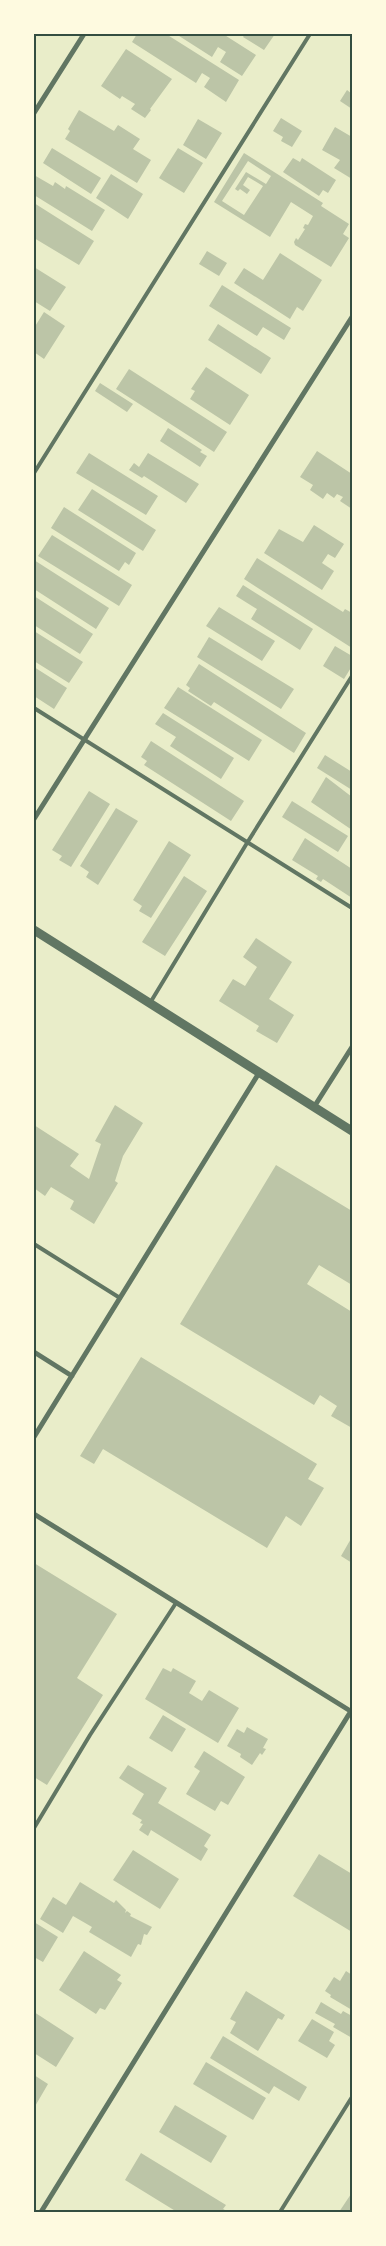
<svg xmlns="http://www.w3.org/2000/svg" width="386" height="2246" font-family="'Open Sans',sans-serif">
  <rect width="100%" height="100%" fill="#e9edc9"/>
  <path fill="#bcc5a7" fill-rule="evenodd" d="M137 34H166L239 80 226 102 204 87 210 78 202 73 196 83 132 42Z
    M176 34H223L256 55 242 76 220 62 226 52 218 47 212 57Z
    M245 34H275L264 50 243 37Z
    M126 49 172 79 150 109 151 110 145 118 131 109 135 104 122 96 120 99 101 86Z
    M347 90 352 94V109L340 101Z
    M79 110 114 131 118 125 140 139 133 149 151 160 137 183 65 139 70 131 68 129Z
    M281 118 302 131 292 147 281 141 283 137 273 131Z
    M198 119 222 133 206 159 183 145Z
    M335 127 352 137V179L334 168 340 160 322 150Z
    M52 148 101 178 91 194 43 163Z
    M178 148 203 163 184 193 159 178Z
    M244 153 323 203 321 206 349 224 343 234 349 238 331 267 295 245 294 242 296 238 298 240 305 229 303 228 305 224 308 225 313 216 291 202 270 237 214 202ZM248 161 271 176 266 184 246 172 235 189 238 191 240 189 247 194 250 190 243 185 248 177 263 186 244 215 222 201Z
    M293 158 300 162 302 158 336 180 328 193 323 190 319 196 283 172Z
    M111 174 143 194 128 219 96 198Z
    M34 175 53 186 55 182 65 189 66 186 105 210 92 231 34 195Z
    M34 203 94 241 79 265 34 238Z
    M207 251 227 263 219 276 199 264Z
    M280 253 322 280 303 311 297 307 290 319 234 283 244 268 263 280Z
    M34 267 66 287 50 311 34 301Z
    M222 285 291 328 284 340 263 327 257 336 209 306Z
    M44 312 65 326 44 359 34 352V328Z
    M218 324 271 358 261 374 208 340Z
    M206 367 249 395 230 425 190 399 195 391 191 389Z
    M129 369 227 432 214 452 116 389Z
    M100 383 133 404 127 412 95 391Z
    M168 428 202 450 200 452 207 456 200 467 160 441Z
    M317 451 352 474V509L340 501 343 497 337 494 334 498 327 493 323 499 310 490 313 485 300 477Z
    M89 453 158 496 146 515 76 473Z
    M148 453 199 484 186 503 144 476 142 478 129 470 134 463 139 467Z
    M92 489 156 530 143 551 78 510Z
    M64 507 136 553 129 565 125 562 119 571 51 528Z
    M314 525 344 544 335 558 328 554 322 563 334 571 322 590 264 553 279 529 303 542Z
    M52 535 132 585 119 606 38 556Z
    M257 558 343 612 345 609 352 613V648L244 579Z
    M34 560 109 608 96 629 34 589Z
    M243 585 313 629 300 650 251 619 257 609 236 596Z
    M34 596 93 634 80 654 34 625Z
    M219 607 275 641 262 661 206 626Z
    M34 631 83 662 69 683 34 661Z
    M209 637 294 689 281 709 197 657Z
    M335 646 352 656V666L344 679 323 666Z
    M199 664 306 733 294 753 214 702 211 706 188 691 190 688 186 685Z
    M34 667 67 688 54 709 34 696Z
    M178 687 262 740 249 761 164 708Z
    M163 713 234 758 221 779 170 746 176 737 155 724Z
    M151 741 244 801 231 821 144 765 147 761 141 757Z
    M325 755 352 772V790L317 768Z
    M326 777 352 797V830L311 802Z
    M89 791 110 804 71 867 59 860 62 856 52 850Z
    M292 801 348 836 338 852 282 817Z
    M116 808 138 821 98 885 86 877 89 872 80 866Z
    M305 838 352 869V898L323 879 321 882 316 879 318 876 292 860Z
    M169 841 191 855 151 918 139 911 142 906 133 900Z
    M184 876 207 891 165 956 142 942Z
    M256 938 292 962 269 999 294 1015 277 1043 256 1031 259 1026 219 1001 233 979 245 986 257 967 243 957Z
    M115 1105 143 1123 123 1156 115 1181 118 1183 94 1224 70 1209 74 1201 51 1187 45 1196 34 1188V1125L79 1154 70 1166 89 1179 101 1144 95 1141Z
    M276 1165 352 1211V1285L319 1265 307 1284 352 1312V1428L331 1416 337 1406 320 1395 314 1405 180 1324Z
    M141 1357 317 1464 308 1479 324 1488 301 1526 286 1516 267 1548 103 1449 94 1464 80 1456Z
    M352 1537V1563L341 1556Z
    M34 1563 117 1614 77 1678 103 1695 47 1785 34 1777Z
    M163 1668 171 1672 173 1668 196 1681 189 1693 202 1701 209 1690 239 1708 218 1743 145 1699Z
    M163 1715 186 1729 172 1752 149 1738Z
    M247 1727 268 1739 263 1748 266 1749 262 1755 260 1753 252 1765 240 1757 241 1754 227 1746 237 1729 244 1733Z
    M204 1751 245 1777 228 1805 221 1801 215 1811 186 1794 200 1771 194 1767Z
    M128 1765 167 1788 158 1803 211 1835 204 1846 208 1849 201 1861 151 1830 148 1836 139 1830 143 1824 140 1823 142 1820 132 1814 144 1794 119 1778Z
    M133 1850 179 1879 160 1909 113 1880Z
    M319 1854 352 1874V1932L293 1896Z
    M80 1882 114 1903 116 1900 126 1910 125 1913 127 1911 131 1914 130 1916 152 1927 147 1935 144 1934 141 1945 138 1944 131 1957 89 1932 92 1927 73 1916 63 1933 40 1919 53 1897 66 1905Z
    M34 1922 58 1937 43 1962 34 1957Z
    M84 1951 121 1975 117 1980 122 1983 105 2010 100 2008 96 2014 59 1990Z
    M346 1971 352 1975V2010L330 1997 331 1995 325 1991 334 1977 340 1981Z
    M246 1991 285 2015 282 2020 278 2018 258 2051 230 2033 236 2022 230 2019Z
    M321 2002 341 2014 343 2011 352 2016V2038L333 2027 335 2024 315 2013Z
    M34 2012 74 2038 56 2067 34 2053Z
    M312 2019 334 2032 329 2041 335 2045 327 2058 298 2041Z
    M223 2036 307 2087 299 2101 274 2086 269 2094 210 2058Z
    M206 2062 266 2098 253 2120 193 2084Z
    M34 2075 48 2084 34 2108Z
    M175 2105 227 2136 211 2163 159 2132Z
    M141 2153 226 2205 223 2209 229 2212H177L125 2180Z
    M351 2194 352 2212H339Z"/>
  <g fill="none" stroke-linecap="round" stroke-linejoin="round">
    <path stroke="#617663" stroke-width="4" d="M34 473 310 34
      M34 708 352 908
      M150 1003 247 843 352 676
      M34 1244 120 1298
      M34 1828 90 1735 176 1603
      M280 2212 352 2097"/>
    <path stroke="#617663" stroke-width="5" d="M34 113 84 34
      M34 819 352 317
      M314 1107 352 1047
      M34 1352 72 1376
      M34 1437 259 1073
      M34 1514 352 1712
      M41 2212 351 1711"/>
    <path stroke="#617663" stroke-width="9" d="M34 930 352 1131"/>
  </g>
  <rect width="386" height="2246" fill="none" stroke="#fefae0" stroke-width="70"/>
  <rect x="35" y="35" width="316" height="2176" fill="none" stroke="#344e41" stroke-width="2"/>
</svg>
